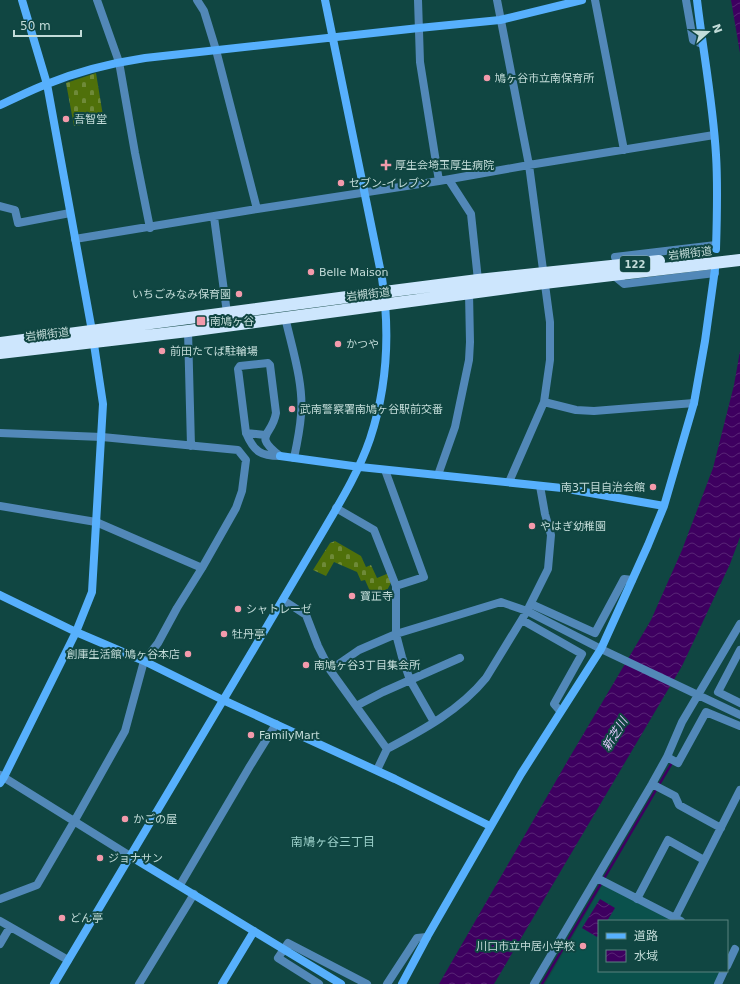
<svg xmlns="http://www.w3.org/2000/svg" width="740" height="984" font-family="'DejaVu Sans','Noto Sans JP',sans-serif">
  <defs>
    <pattern id="cemetery-stones" width="16" height="16" patternUnits="userSpaceOnUse"><rect width="16" height="16" fill="#4f700a"/><path d="M2 7V4a2 2 0 0 1 4 0v3zM10 15v-3a2 2 0 0 1 4 0v3z" fill="#6f8a39"/></pattern>
    <pattern id="water-waves" width="16" height="10" patternUnits="userSpaceOnUse"><rect width="16" height="10" fill="#3e0060"/><path d="M0 5q4-4 8 0t8 0" fill="none" stroke="#582576"/></pattern>
  </defs>
  <rect width="100%" height="100%" fill="#104642"/>
  <path fill="#0a514c" d="M604 885 673 921H599V971H720L714 984H545L602 886Z"/>
  <path fill="url(#cemetery-stones)" d="M96 73 104 122 74 126 66 83Z
    M335 541 361 556 366 567 371 565 377 578 389 573 392 581 386 592 373 598 365 580 361 581 357 572 334 562 326 576 313 570 330 543Z"/>
  <path fill="url(#water-waves)" d="M731 0H740V53Z
    M740 351V537L730 564 682 666 494 984H439L568 760 651 620 682 550 713 468 734 385Z
    M600 899 615 908 607 921H599V935L597 937 582 928Z"/>
  <g fill="none" stroke-linecap="round" stroke-linejoin="round">
    <path stroke="#3e0060" stroke-width="2.5" d="M542 984 673 761"/>
    <path stroke="#5288b8" stroke-width="8" d="M97 0 119 62 135 153 150 228
      M197 0 204 11 216 50 257 209
      M418 0 420 62 439 181
      M497 0 529 165 550 322V360L544 402 509 482
      M595 0 624 150
      M686 0 693 40 702 44
      M449 180 471 214 478 280
      M0 206 15 210 18 223 70 213
      M214 217 227 313
      M75 239 257 209 439 181 529 165 714 135
      M615 257 716 245
      M613 275 624 284 715 273
      M285 317C292 348 304 384 301 415 300 429 297 444 294 458
      M188 331 191 446
      M268 363 270 365 276 413C272 437 252 434 280 456 261 456 254 452 246 433L238 369 240 366Z
      M544 402 576 410 594 411 694 403
      M0 433 102 437 238 450 246 460 242 491 236 508 202 568 177 608 158 643 144 661 125 731 75 820 37 885 0 899
      M246 433 265 435
      M385 470 424 577 396 586
      M438 475 455 427 469 360 470 342 469 293
      M0 506 96 522 202 568
      M336 508 374 530 396 586V634L402 657 410 680 434 722
      M283 600 306 615 318 646 330 670 387 749 377 770
      M531 604 595 633 624 579 632 580
      M522 620 582 654 554 704 560 711
      M740 650 718 692 740 703
      M330 670 359 650 396 634 501 602 527 611 601 649 740 715
      M356 706 383 692 460 658
      M387 749C423 730 460 710 486 678L527 611 548 569 551 535 545 514 540 486
      M667 757 678 763 706 712 740 726
      M0 775 130 856
      M652 784 675 796 679 805 721 828
      M597 878 681 921
      M180 885 250 766 276 724
      M637 899 668 840 704 860
      M675 918 740 790
      M0 921 68 960
      M0 944 10 927
      M727 966 735 949
      M139 984 194 894
      M319 984 278 958 288 943 367 984
      M387 984 417 938 427 937
      M534 984 652 784 667 757 682 722 740 624
      M718 984 724 971"/>
    <path stroke="#57b0fd" stroke-width="8" d="M697 0C703 51 713 103 716 155 718 186 717 218 716 249
      M0 105C16 98 31 90 47 84 79 71 112 63 145 58L419 28 500 20 582 0
      M280 456 360 467 562 488 664 506
      M0 595 76 632 144 661 223 700 395 779 490 826
      M0 783 4 777 76 632 92 592 103 404 92 331 47 84 22 0
      M130 856 341 984
      M54 984C122 871 188 758 256 645 279 606 302 567 325 528 342 499 359 471 370 439 387 388 390 332 382 278L325 0
      M222 984 254 931
      M402 984 427 937 521 774 601 649 648 545 664 506 694 403 705 341 715 269"/>
    <path stroke="#cde6fd" stroke-width="12" d="M0 343 400 290 478 280 659 261
      M0 353 188 331 544 283 740 260"/>
  </g>
  <g fill="#f39aab" stroke="#104642" stroke-width="1.5">
    <circle cx="487" cy="78" r="4"/>
    <circle cx="66" cy="119" r="4"/>
    <path d="M384 159h4v4h4v4h-4v4h-4v-4h-4v-4h4z"/>
    <circle cx="341" cy="183" r="4"/>
    <circle cx="311" cy="272" r="4"/>
    <circle cx="239" cy="294" r="4"/>
    <rect x="196" y="316" width="10" height="10" rx="2"/>
    <circle cx="338" cy="344" r="4"/>
    <circle cx="162" cy="351" r="4"/>
    <circle cx="292" cy="409" r="4"/>
    <circle cx="653" cy="487" r="4"/>
    <circle cx="532" cy="526" r="4"/>
    <circle cx="352" cy="596" r="4"/>
    <circle cx="238" cy="609" r="4"/>
    <circle cx="224" cy="634" r="4"/>
    <circle cx="188" cy="654" r="4"/>
    <circle cx="306" cy="665" r="4"/>
    <circle cx="251" cy="735" r="4"/>
    <circle cx="125" cy="819" r="4"/>
    <circle cx="100" cy="858" r="4"/>
    <circle cx="62" cy="918" r="4"/>
    <circle cx="583" cy="946" r="4"/>
  </g>
  <g text-anchor="middle" stroke-width="4" stroke-linejoin="round" paint-order="stroke">
    <rect fill="#104642" stroke="#8dafac" stroke-width="1" x="620" y="256" width="30" height="16" rx="3"/>
    <g font-size="10" font-weight="bold" fill="#c3dcd9">
      <text x="635" y="268">122</text>
    </g>
    <g font-size="11" fill="#c3dcd9" stroke="#104642" text-anchor="start">
      <text x="495" y="82">鳩ヶ谷市立南保育所</text>
      <text x="74" y="123">吾智堂</text>
      <text x="395" y="169">厚生会埼玉厚生病院</text>
      <text x="349" y="187">セブン-イレブン</text>
      <text x="319" y="276">Belle Maison</text>
      <text x="231" y="298" text-anchor="end">いちごみなみ保育園</text>
      <text x="210" y="325">南鳩ヶ谷</text>
      <text x="346" y="348">かつや</text>
      <text x="170" y="355">前田たてば駐輪場</text>
      <text x="300" y="413">武南警察署南鳩ヶ谷駅前交番</text>
      <text x="645" y="491" text-anchor="end">南3丁目自治会館</text>
      <text x="540" y="530">やはぎ幼稚園</text>
      <text x="360" y="600">寶正寺</text>
      <text x="246" y="613">シャトレーゼ</text>
      <text x="232" y="638">牡丹亭</text>
      <text x="180" y="658" text-anchor="end">創庫生活館 鳩ヶ谷本店</text>
      <text x="314" y="669">南鳩ヶ谷3丁目集会所</text>
      <text x="259" y="739">FamilyMart</text>
      <text x="133" y="823">かごの屋</text>
      <text x="108" y="862">ジョナサン</text>
      <text x="70" y="922">どん亭</text>
      <text x="575" y="950" text-anchor="end">川口市立中居小学校</text>
    </g>
    <g font-size="11" fill="#c3dcd9" stroke="#104642">
      <text transform="translate(690 253) rotate(-7)" y="4">岩槻街道</text>
      <text transform="translate(368 294) rotate(-7)" y="4">岩槻街道</text>
      <text transform="translate(47 334) rotate(-7)" y="4">岩槻街道</text>
    </g>
    <g font-size="12" font-style="italic" fill="#dec6f7" stroke="#104642">
      <text transform="translate(615 734) rotate(-58)" y="4">新芝川</text>
    </g>
    <g font-size="12" fill="#9dd1cb" stroke="#104642">
      <text x="333" y="846">南鳩ヶ谷三丁目</text>
    </g>
  </g>
  <rect x="598" y="920" width="130" height="52" fill="#104642" stroke="#58827e"/>
  <rect x="606" y="933" width="20" height="6" fill="#57b0fd" stroke="#58827e"/>
  <text x="634" y="940" font-size="12" fill="#c3dcd9">道路</text>
  <rect x="606" y="950" width="20" height="12" fill="url(#water-waves)" stroke="#58827e"/>
  <text x="634" y="960" font-size="12" fill="#c3dcd9">水域</text>
  <g transform="translate(708 32) rotate(70)" stroke="#104642" stroke-width="3" paint-order="stroke">
  <path d="M0-3L7 15L0 10L-7 15Z" fill="#c3dcd9"/>
  <text y="-6" font-size="11" font-weight="bold" text-anchor="middle" fill="#c3dcd9">N</text>
  </g>
  <path d="M14 30v6h67v-6" fill="none" stroke="#c3dcd9" stroke-width="2"/>
  <text x="20" y="30" font-size="12" fill="#c3dcd9" stroke="#104642" stroke-width="3" paint-order="stroke">50 m</text>
</svg>
